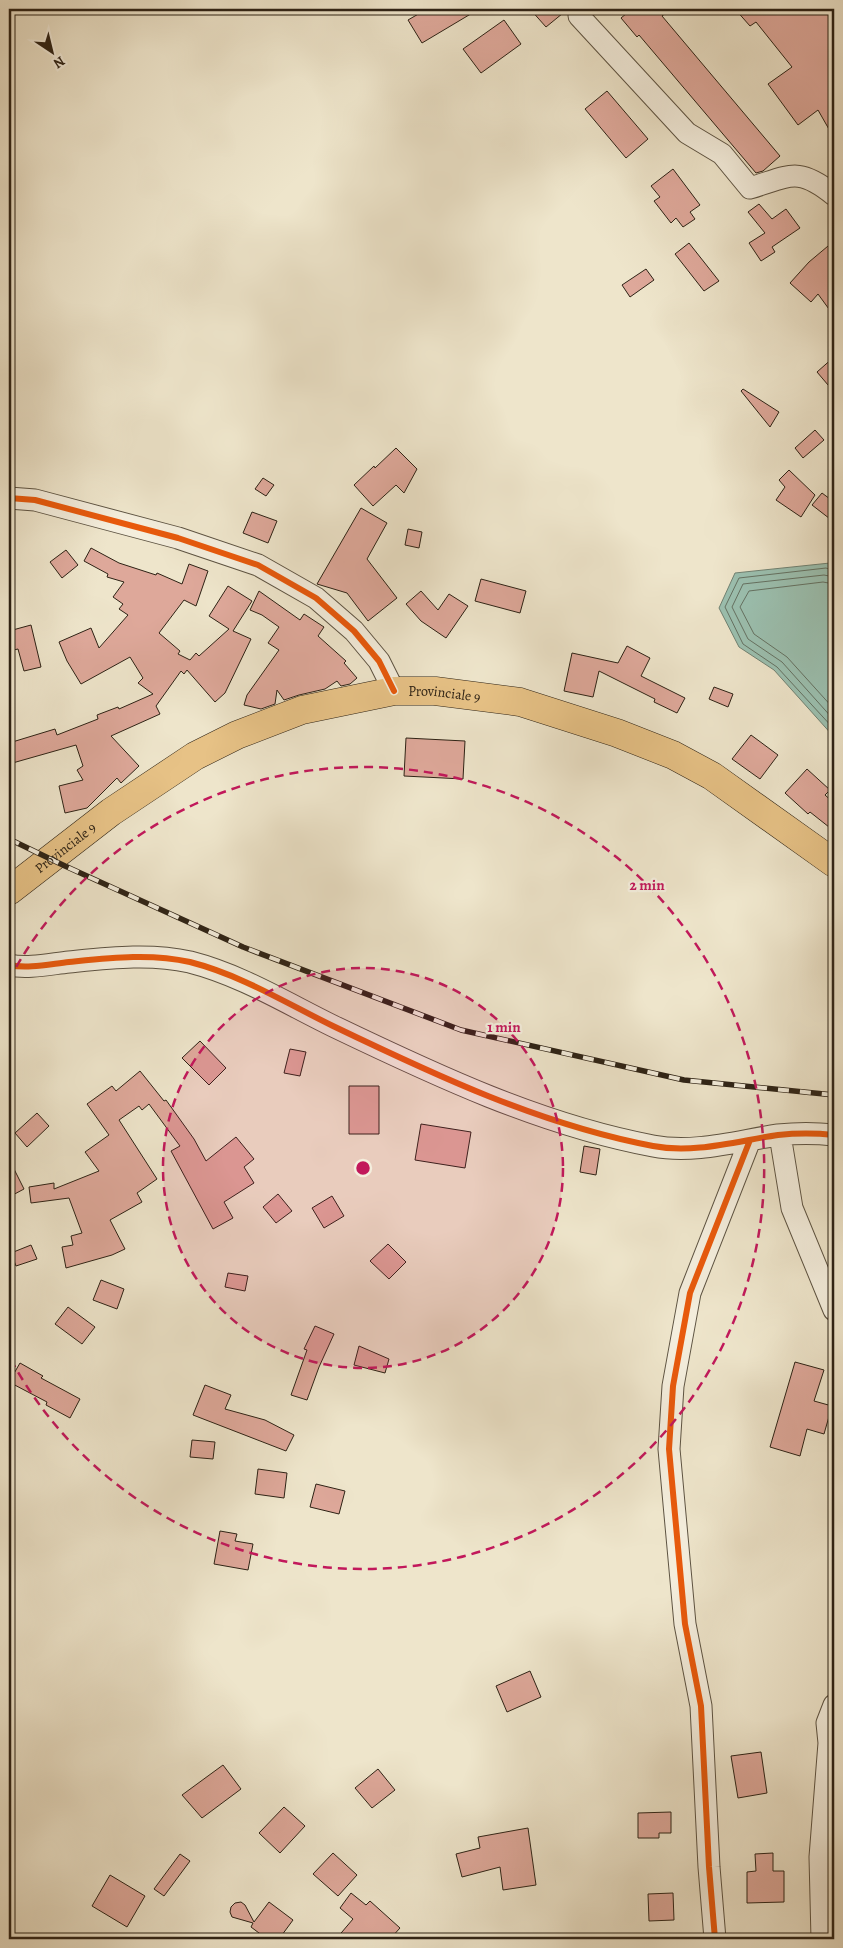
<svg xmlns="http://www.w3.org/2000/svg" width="843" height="1948" font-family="Alegreya,serif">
  <rect width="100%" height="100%" fill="#eee5cb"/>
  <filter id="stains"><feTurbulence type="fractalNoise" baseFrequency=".004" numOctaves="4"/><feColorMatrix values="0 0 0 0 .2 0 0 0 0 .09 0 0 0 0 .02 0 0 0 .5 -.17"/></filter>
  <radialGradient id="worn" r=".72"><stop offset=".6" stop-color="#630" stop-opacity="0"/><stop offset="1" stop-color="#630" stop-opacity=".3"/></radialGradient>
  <path fill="#9bc0b0" stroke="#6f8172" d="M830 563 834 568V737L774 670 739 647 719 608 735 573Z"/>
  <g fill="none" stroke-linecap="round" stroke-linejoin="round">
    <path stroke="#647162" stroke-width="1" d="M834 571 826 568 739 578 725 607 743 644 777 667 834 729
      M834 577 824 575 743 584 732 607 748 639 782 662 834 720
      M834 584 823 582 749 591 740 607 754 634 787 657 834 709"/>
  </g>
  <path fill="#dea89a" stroke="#2d2215" d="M427 9H479L422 43 408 20Z
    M530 9H568L546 27Z
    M632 9H671L662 16 780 156 763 171 756 173 639 35 637 37 621 18Z
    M735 9H834V138L818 110 798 125 768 84 792 67 756 22 750 26Z
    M504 20 521 44 481 73 463 49Z
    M607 91 648 139 626 158 585 109Z
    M673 169 700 205 690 212 695 219 683 227 676 218 671 223 654 201 660 197 651 186Z
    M759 204 772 219 786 209 800 228 772 247 775 252 761 261 749 243 765 233 748 212Z
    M834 241V316L818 294 811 302 790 283 809 262Z
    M689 243 719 281 704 291 675 254Z
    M646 269 654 280 630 297 622 285Z
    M834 357V392L817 372Z
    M743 389 779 412 770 427 741 391Z
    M815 430 824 440 803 458 795 448Z
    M396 448 417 469 404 493 396 485 373 506 354 485 374 466 375 468Z
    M789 470 815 495 801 517 776 500 785 487 779 480Z
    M263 478 274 485 266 496 255 489Z
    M822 493 834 502V522L812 505Z
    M361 508 387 523 367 559 397 598 368 621 347 593 317 584Z
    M252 512 277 521 268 543 243 533Z
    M408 529 422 532 419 548 405 545Z
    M91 548 119 563 156 575 157 573 182 584 189 564 208 571 196 606 184 600 159 633 180 651 178 654 190 660 196 653 199 656 229 629 209 616 228 586 252 601 233 631 251 639 225 693 215 702 187 670 184 674 181 671 156 706 160 714 111 736 139 766 121 783 117 778 87 808 65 813 59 786 83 780 77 770 83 766 76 745 9 764V743L55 729 57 735 98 719 97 715 118 707 119 709 153 694 138 683 143 678 130 657 81 684 67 661 59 642 91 628 99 648 128 615 119 609 123 604 113 597 124 582 107 577 108 574 84 561Z
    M66 550 78 565 62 578 50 562Z
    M481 579 526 591 520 613 475 601Z
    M259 591 300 620 304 614 324 627 318 636 346 661 344 663 357 678 350 684 341 686 337 681 325 689 299 695 284 700 277 690 275 704 261 709 244 705 247 695 279 650 268 643 279 627 262 615 250 610Z
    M421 591 438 610 449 594 468 606 446 638 421 621 406 604Z
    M31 625 41 667 24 671 18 649 9 651V631Z
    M627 646 650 658 641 676 685 698 677 713 654 702 655 699 599 671 593 697 564 691 572 653 618 663Z
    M714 687 733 694 728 707 709 699Z
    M751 735 778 755 760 779 732 759Z
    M406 738 465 741 463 779 404 776Z
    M807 769 830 790 825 795 834 803V831L810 812 808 814 785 793Z
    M200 1041 226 1068 209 1085 182 1058Z
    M290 1049 306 1052 300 1076 284 1073Z
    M140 1071 164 1101 166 1100 194 1139 206 1161 236 1137 254 1159 244 1167 254 1183 224 1202 233 1218 213 1229 171 1151 180 1146 149 1104 142 1110 139 1106 119 1120 157 1179 137 1193 142 1202 110 1220 125 1249 112 1255 66 1268 62 1247 73 1245 71 1236 82 1233 69 1198 31 1203 29 1187 54 1183V1189L99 1171 85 1152 109 1135 87 1104 112 1086 116 1091Z
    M349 1086H379V1134H349Z
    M37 1113 49 1126 27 1147 15 1133Z
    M421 1124 471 1132 465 1168 415 1160Z
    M584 1146 600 1149 596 1175 580 1172Z
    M9 1159 24 1189 9 1197Z
    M278 1194 292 1211 276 1223 263 1207Z
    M332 1196 344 1216 324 1228 312 1208Z
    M388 1244 406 1262 389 1279 370 1261Z
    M31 1245 37 1259 16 1266 11 1253Z
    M228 1273 248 1276 245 1291 225 1287Z
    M101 1280 124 1289 117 1309 93 1300Z
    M68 1307 95 1327 82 1344 55 1324Z
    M315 1326 334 1334 319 1367 307 1400 291 1395 307 1350 304 1349Z
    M359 1346 389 1359 385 1373 354 1365Z
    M795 1362 824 1370 814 1401 832 1406 824 1434 807 1429 800 1456 770 1447Z
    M20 1363 43 1376 41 1378 80 1399 70 1418 46 1405 47 1402 9 1382Z
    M205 1385 231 1395 225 1409 265 1420 294 1435 286 1451 193 1415Z
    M192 1440 215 1442 213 1459 190 1457Z
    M258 1469 287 1473 284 1498 255 1494Z
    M316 1484 345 1491 339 1514 310 1507Z
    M220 1531 237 1534 235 1541 253 1544 248 1570 214 1564Z
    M530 1671 541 1697 507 1712 496 1686Z
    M761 1752 767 1793 738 1798 731 1756Z
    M223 1765 241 1789 202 1818 182 1795Z
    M378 1769 395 1790 372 1808 355 1788Z
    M284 1807 305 1826 280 1853 259 1833Z
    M671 1812V1833H659V1838H638V1813Z
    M528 1828 536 1885 503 1890 500 1867 462 1877 456 1854 480 1848 478 1837Z
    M333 1853 357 1875 338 1896 313 1874Z
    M773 1853V1871H784V1902L747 1903V1872L756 1871 755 1854Z
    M180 1854 190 1861 164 1896 154 1889Z
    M110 1875 145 1896 127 1927 92 1906Z
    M351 1893 366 1905 370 1901 400 1928 390 1939H336L353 1919 340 1908Z
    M673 1893 674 1920 649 1921 648 1894Z
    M241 1902 245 1905 254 1922 269 1902 293 1920 279 1939H267L251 1927 253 1923 232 1917 230 1912 231 1907 235 1903Z"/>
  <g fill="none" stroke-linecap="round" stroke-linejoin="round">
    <defs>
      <path id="minor" d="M579 16 687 133 722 154 750 188C790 176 798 166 834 195
        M9 498 35 500 178 538 258 565 316 598 354 631 379 661 394 691
        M9 965C28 969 50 964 69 962 109 958 150 953 190 962 241 975 286 1003 333 1026 435 1075 541 1125 653 1146 694 1154 737 1141 778 1135 797 1133 815 1133 834 1135
        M780 1135 792 1208 834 1310
        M715 1939 709 1867 701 1706 685 1624 669 1449 673 1386 690 1293 750 1140
        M822 1939 820 1857 829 1743 827 1723 834 1705"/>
      <g id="major">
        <path id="s1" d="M9 891 111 812 195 756 237 735 302 710 394 691H435L520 702 617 733 673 755 712 776 834 863"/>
      </g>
    </defs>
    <use href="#minor" stroke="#5d5342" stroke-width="23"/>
    <use href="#major" stroke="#2d2215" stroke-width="29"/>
    <use href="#minor" stroke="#f4eedd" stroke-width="21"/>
    <use href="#major" stroke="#e7c286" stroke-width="28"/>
    <defs>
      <path id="rail" d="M9 839 65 866 243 947 461 1030 684 1080 834 1095"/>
    </defs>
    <use href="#rail" stroke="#2d2215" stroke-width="5.5"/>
    <use href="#rail" stroke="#f4eedd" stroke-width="4" stroke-dasharray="11" stroke-linecap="butt"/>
    <defs>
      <path id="cycleway" d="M9 498 35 500 178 538 258 565 316 598 354 631 379 661 394 691
        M9 965C28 969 50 964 69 962 109 958 150 953 190 962 241 975 286 1003 333 1026 435 1075 541 1125 653 1146 694 1154 737 1141 778 1135 797 1133 815 1133 834 1135
        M715 1939 709 1867 701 1706 685 1624 669 1449 673 1386 690 1293 750 1140"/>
    </defs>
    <use href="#cycleway" stroke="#f4eedd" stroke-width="9"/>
    <use href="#cycleway" stroke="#e8590c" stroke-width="6"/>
  </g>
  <circle cx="363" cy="1168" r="200" fill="#c2185b" fill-opacity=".12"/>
  <g fill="none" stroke="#c2185b" stroke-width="2.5" stroke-dasharray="9 6">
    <circle cx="363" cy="1168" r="200"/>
    <path d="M9 980A401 401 0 1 1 9 1356"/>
  </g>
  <g text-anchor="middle" stroke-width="4.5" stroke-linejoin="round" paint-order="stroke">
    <g font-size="14" fill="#2d2215" stroke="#f4eedd">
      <text dy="5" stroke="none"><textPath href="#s1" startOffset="491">Provinciale 9</textPath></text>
      <text dy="5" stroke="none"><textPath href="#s1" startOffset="71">Provinciale 9</textPath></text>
    </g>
  </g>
  <circle cx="363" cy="1168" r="8" fill="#c2185b" stroke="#f4eedd" stroke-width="2.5"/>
  <g font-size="15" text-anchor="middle" font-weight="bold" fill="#c2185b" stroke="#f4eedd" stroke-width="4.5" stroke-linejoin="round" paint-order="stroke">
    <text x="647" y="890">2 min</text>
    <text x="504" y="1032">1 min</text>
  </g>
  <rect width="843" height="1948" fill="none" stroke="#eee5cb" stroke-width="30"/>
  <rect x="10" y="10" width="823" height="1928" fill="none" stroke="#2d2215" stroke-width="2.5"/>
  <rect x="15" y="15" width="813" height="1918" fill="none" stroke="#2d2215"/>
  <g transform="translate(52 52) rotate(145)" stroke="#f4eedd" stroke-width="4" paint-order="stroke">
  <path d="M0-4L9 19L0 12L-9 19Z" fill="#2d2215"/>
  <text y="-8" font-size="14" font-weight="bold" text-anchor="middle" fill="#2d2215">N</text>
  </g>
  <rect width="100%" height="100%" filter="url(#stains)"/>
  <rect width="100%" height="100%" fill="url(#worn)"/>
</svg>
